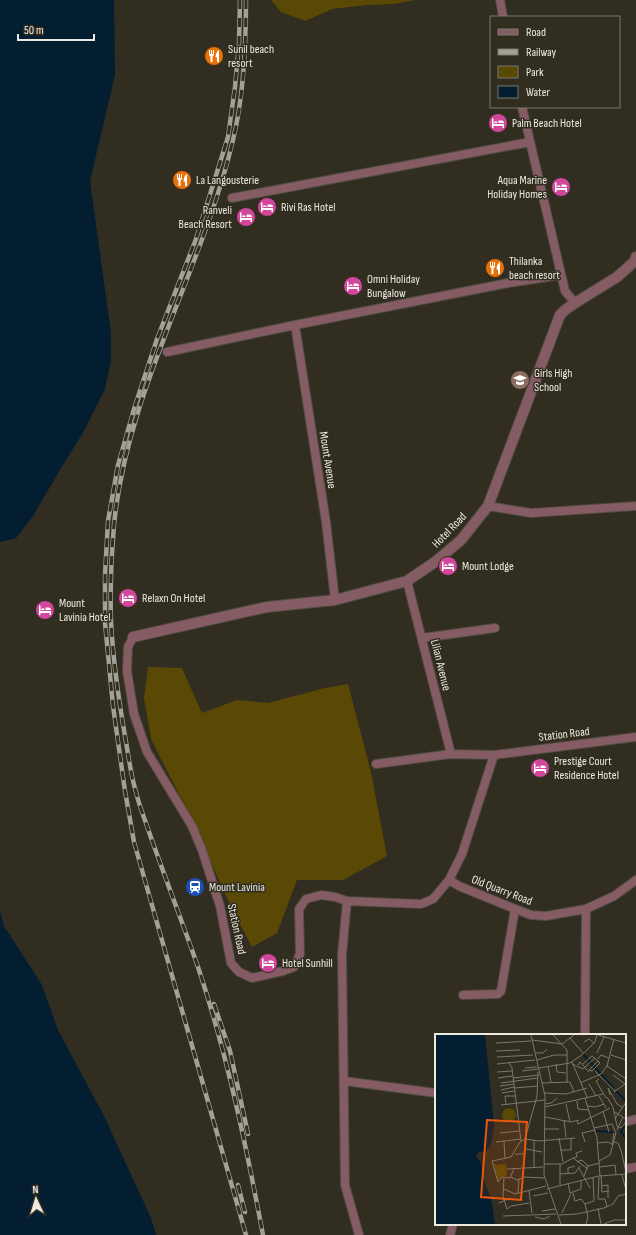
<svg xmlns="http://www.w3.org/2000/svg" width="636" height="1235" font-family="'Sofia Sans Condensed',sans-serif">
  <rect width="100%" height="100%" fill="#312d20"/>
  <path fill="#5a4905" d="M271 0H415L394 4 367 5 332 9 305 21 281 12Z
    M148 667 182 668 202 713 237 700 268 703 325 688 348 684 371 772 387 856 343 880H297L277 933 252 947 232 909 185 806 151 739 144 698Z"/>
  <path fill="#031d31" d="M0 0H114L115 75 90 181 111 333V360L105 389 84 431 58 473 33 516 16 538 0 542Z
    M0 912 4 926 42 985 58 1030 104 1116 151 1218 156 1235H0Z"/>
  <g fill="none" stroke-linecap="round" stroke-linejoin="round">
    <defs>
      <path id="minor" d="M500 0 503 17
        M522 107 565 291 575 303
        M232 198 530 142
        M295 325 326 522 335 600
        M167 352 295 325 508 283 561 275
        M488 506 531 513 636 506
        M407 581 451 754
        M133 637 128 647 127 671 134 714 147 752 192 826 202 850 220 906 231 963 239 972 252 978 283 971 294 967 300 954 299 909 306 899 321 895 335 897 347 901 421 904 433 899 449 880 462 854 494 755
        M422 638 495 628
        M376 764 451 754 494 755 636 737
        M449 880 459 886 515 909 531 915 546 916 586 909 614 896 636 880
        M347 901 342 955 345 1185 359 1235
        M463 995 498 994 501 991 515 909
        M585 1035 586 909
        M344 1081 436 1093
        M625 1122 636 1119
        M625 1169 636 1167
        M450 1235 453 1224"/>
      <path id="tertiary" d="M133 637 267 607 335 600 407 581 435 562 461 540 488 506 560 315 565 310 575 303 617 277 635 261 636 257"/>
    </defs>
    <use href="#minor" stroke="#4f4b3f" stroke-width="10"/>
    <use href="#tertiary" stroke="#4f4b3f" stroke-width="12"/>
    <use href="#minor" stroke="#855b64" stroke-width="8"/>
    <use href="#tertiary" stroke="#855b64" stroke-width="10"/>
    <defs>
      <path id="rail" d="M240 0 239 43 235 87 228 137 196 239 157 339 134 409 118 465 108 521 105 575V623L113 706 125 791 134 842 246 1235
        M246 0C246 46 244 95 233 140 202 271 127 390 114 525 111 557 110 589 111 621 113 661 119 702 126 742 129 759 131 776 136 792 139 805 144 817 148 829 164 875 182 921 198 967 227 1054 246 1145 263 1235
        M214 1004 230 1051 248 1134
        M238 1185 245 1212"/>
    </defs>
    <use href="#rail" stroke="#a3a096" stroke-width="4.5"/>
    <use href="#rail" stroke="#312d20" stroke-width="3" stroke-dasharray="9" stroke-linecap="butt"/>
  </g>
  <defs>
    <symbol id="restaurant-disc" viewBox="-11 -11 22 22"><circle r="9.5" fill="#e8710a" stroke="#312d20"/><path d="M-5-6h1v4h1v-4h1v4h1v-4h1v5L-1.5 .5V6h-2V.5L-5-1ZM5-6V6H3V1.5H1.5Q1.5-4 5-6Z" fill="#fff"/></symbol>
    <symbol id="hotel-disc" viewBox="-11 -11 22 22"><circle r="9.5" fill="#d1479c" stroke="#312d20"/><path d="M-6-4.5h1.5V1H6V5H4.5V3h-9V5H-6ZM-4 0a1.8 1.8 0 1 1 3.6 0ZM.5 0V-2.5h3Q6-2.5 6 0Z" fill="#fff"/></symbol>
    <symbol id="school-disc" viewBox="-11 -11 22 22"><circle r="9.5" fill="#8d6e63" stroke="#312d20"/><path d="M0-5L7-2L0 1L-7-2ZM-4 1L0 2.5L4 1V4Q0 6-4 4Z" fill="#fff"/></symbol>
    <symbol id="station-disc" viewBox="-11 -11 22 22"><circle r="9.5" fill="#1a4fb4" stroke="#312d20"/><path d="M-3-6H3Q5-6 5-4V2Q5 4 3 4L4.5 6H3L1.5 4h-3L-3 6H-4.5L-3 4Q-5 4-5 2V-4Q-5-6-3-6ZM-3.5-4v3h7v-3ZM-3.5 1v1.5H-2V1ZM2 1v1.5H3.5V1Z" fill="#fff"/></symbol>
  </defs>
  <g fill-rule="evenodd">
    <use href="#restaurant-disc" x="203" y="45" width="22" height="22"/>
    <use href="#hotel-disc" x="487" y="112" width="22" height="22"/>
    <use href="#restaurant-disc" x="171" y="169" width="22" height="22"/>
    <use href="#hotel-disc" x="550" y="176" width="22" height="22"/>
    <use href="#hotel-disc" x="256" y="196" width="22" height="22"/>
    <use href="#hotel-disc" x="235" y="206" width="22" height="22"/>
    <use href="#restaurant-disc" x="484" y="257" width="22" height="22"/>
    <use href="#hotel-disc" x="342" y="275" width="22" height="22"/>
    <use href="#school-disc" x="509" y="369" width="22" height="22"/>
    <use href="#hotel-disc" x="437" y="555" width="22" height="22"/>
    <use href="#hotel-disc" x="117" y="587" width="22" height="22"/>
    <use href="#hotel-disc" x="34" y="599" width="22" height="22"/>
    <use href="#hotel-disc" x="529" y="757" width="22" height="22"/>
    <use href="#station-disc" x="184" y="876" width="22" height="22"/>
    <use href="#hotel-disc" x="257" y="952" width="22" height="22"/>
  </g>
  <g text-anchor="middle" stroke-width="3" stroke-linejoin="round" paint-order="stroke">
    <g font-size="12" fill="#ece9e1" stroke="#312d20" text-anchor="start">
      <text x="228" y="53">Sunil beach<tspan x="228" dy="14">resort</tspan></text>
      <text x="512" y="127">Palm Beach Hotel</text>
      <text x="196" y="184">La Langousterie</text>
      <text x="547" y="184" text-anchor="end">Aqua Marine<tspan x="547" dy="14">Holiday Homes</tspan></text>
      <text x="281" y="211">Rivi Ras Hotel</text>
      <text x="232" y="214" text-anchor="end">Ranveli<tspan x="232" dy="14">Beach Resort</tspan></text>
      <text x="509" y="265">Thilanka<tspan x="509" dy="14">beach resort</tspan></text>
      <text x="367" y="283">Omni Holiday<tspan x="367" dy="14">Bungalow</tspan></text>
      <text x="534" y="377">Girls High<tspan x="534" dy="14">School</tspan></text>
      <text x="462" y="570">Mount Lodge</text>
      <text x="142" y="602">Relaxn On Hotel</text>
      <text x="59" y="607">Mount<tspan x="59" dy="14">Lavinia Hotel</tspan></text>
      <text x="554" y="765">Prestige Court<tspan x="554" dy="14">Residence Hotel</tspan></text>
      <text x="209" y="891">Mount Lavinia</text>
      <text x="282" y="967">Hotel Sunhill</text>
    </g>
    <g font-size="12" fill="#ece9e1" stroke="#312d20">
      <text transform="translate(328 460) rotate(81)" y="4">Mount Avenue</text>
      <text transform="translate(449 530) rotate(-46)" y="4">Hotel Road</text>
      <text transform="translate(441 665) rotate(76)" y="4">Lilian Avenue</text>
      <text transform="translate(564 734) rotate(-7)" y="4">Station Road</text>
      <text transform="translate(502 890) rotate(21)" y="4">Old Quarry Road</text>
      <text transform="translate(237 929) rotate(78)" y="4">Station Road</text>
    </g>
  </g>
  <g transform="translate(435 1034)">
    <rect width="191" height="191" fill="#312d20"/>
    <path d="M67 81a7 7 0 1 1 14 0a7 7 0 1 1-14 0ZM58 128 61 131 71 130 72 141 63 146Z" fill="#5a4905"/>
    <path d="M0 1H50L59 91 56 110 50 119 44 117 41 122 46 129 48 144 56 163 60 190H0Z" fill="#031d31"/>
    <path fill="none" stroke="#031d31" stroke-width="2" d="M148 20 179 55M181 57 191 67M189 92 186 98 191 104M161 97 178 98"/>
    <path fill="none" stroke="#7c786d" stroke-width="1" d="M96 1 110 62 109 141 126 190M118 1 132 16V49M163 1 191 9M135 4 148 19M97 6 127 10 139 1M149 8 154 5 159 9M61 9 96 7M61 17 85 16M101 19H108L112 15M162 19 169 3M176 21 191 26M62 23 98 21M163 25 166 21 174 24M102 26 119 21H132M137 28 152 63M74 29 77 34 86 107M62 30 100 26M121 30 122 38 131 39M137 30 148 35 160 24M148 30 157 22 162 26 165 29 157 37 154 36M143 31 145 28 154 38M113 32 116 48M172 32 191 45M90 34 102 33M104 34 135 29 148 20 160 8 162 1M154 36 163 27M87 37 103 35M160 37 180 57M62 38 77 37M178 41 190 50M63 44 77 42M78 44 104 41M164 45 161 47 171 64M66 49 103 44M107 49 135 48 139 58M145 49 166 40 172 32 179 5M154 50 161 62M65 52 79 50M79 54 103 52M66 56 79 53M179 58 191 49M67 59 79 57M109 59 131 60 152 54M175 61 173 54 182 70 187 73M164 62 171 74M172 63 178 73 182 92 186 94 191 88M150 64 162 104 165 142M142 67 143 75 153 76M71 70 70 62H80M110 70 116 69 122 64M131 70 135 88M66 71 110 66M152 72 161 73 169 70M110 73 168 60M168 77 174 98M180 78 191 85M110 83 136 88 144 86M180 85 191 68M129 86 131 103M142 87 143 90 175 74M159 94 177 90 181 99 175 121 164 127M109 95H124M182 96 188 83M65 99 84 97M124 104 128 128M90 105 104 107 140 104M99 106V134M69 107 70 125M61 108 86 105M150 108 147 99 160 96M179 108 183 109 186 116 191 138M162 109 173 108 178 111M177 111 179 99M91 115 107 118M125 116H136V104M80 120H90V105M138 124 153 135M138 124 142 123 141 119 147 117M142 128 147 126 153 132 149 142M109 130H127L138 124M125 130V151M153 132 165 129M165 133 180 131 181 140M144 134 155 154M72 135 108 133M79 135 75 144 67 143 63 148 57 127 76 123 85 108 90 105 102 62 103 38M133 139V134L140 132M125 140 140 139 145 132M166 141 167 158 174 157M187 141 191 156M76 143 82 146 89 143 109 144M164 143 163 165H170L172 173M69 144 68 162 72 175 76 172 94 169M133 149 135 159 146 155V147M166 152 173 151V164M69 155 80 160 111 152M112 155 164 142 191 140M94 157 97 179M83 159 84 145M138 159 140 167 146 165 150 170 153 183 151 190M98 162 113 159M64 169 75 164M150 170 159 167 158 143M163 174 166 190M107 177 120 175M127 179 136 160M124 181 142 180 169 174 178 170 183 162 191 160M68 182 121 180M100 183 109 185 115 182M169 190 179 186H191"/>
    <path fill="#e8590c" fill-opacity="0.15" stroke="#e8590c" stroke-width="2" d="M52 86 92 88 86 166 46 163Z"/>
    <rect width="191" height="191" fill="none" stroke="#ece9e1" stroke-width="2"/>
  </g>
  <rect x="490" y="16" width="130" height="92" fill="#312d20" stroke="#7c786d"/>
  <rect x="498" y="29" width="20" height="6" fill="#855b64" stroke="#7c786d"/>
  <text x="526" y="36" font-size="12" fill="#ece9e1">Road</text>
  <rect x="498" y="49" width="20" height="6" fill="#a3a096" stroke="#7c786d"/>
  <text x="526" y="56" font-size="12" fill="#ece9e1">Railway</text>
  <rect x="498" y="66" width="20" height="12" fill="#5a4905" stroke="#7c786d"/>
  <text x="526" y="76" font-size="12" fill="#ece9e1">Park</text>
  <rect x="498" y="86" width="20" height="12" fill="#031d31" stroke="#7c786d"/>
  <text x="526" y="96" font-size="12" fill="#ece9e1">Water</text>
  <g transform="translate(36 1199) rotate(356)" stroke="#312d20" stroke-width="3" paint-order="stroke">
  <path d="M0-3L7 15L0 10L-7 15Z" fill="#ece9e1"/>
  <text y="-6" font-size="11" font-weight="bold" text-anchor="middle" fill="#ece9e1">N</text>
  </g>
  <path d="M18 34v6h76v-6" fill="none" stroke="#ece9e1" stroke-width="2"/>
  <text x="24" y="34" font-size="12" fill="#ece9e1" stroke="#312d20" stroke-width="3" paint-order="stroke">50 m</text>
</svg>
